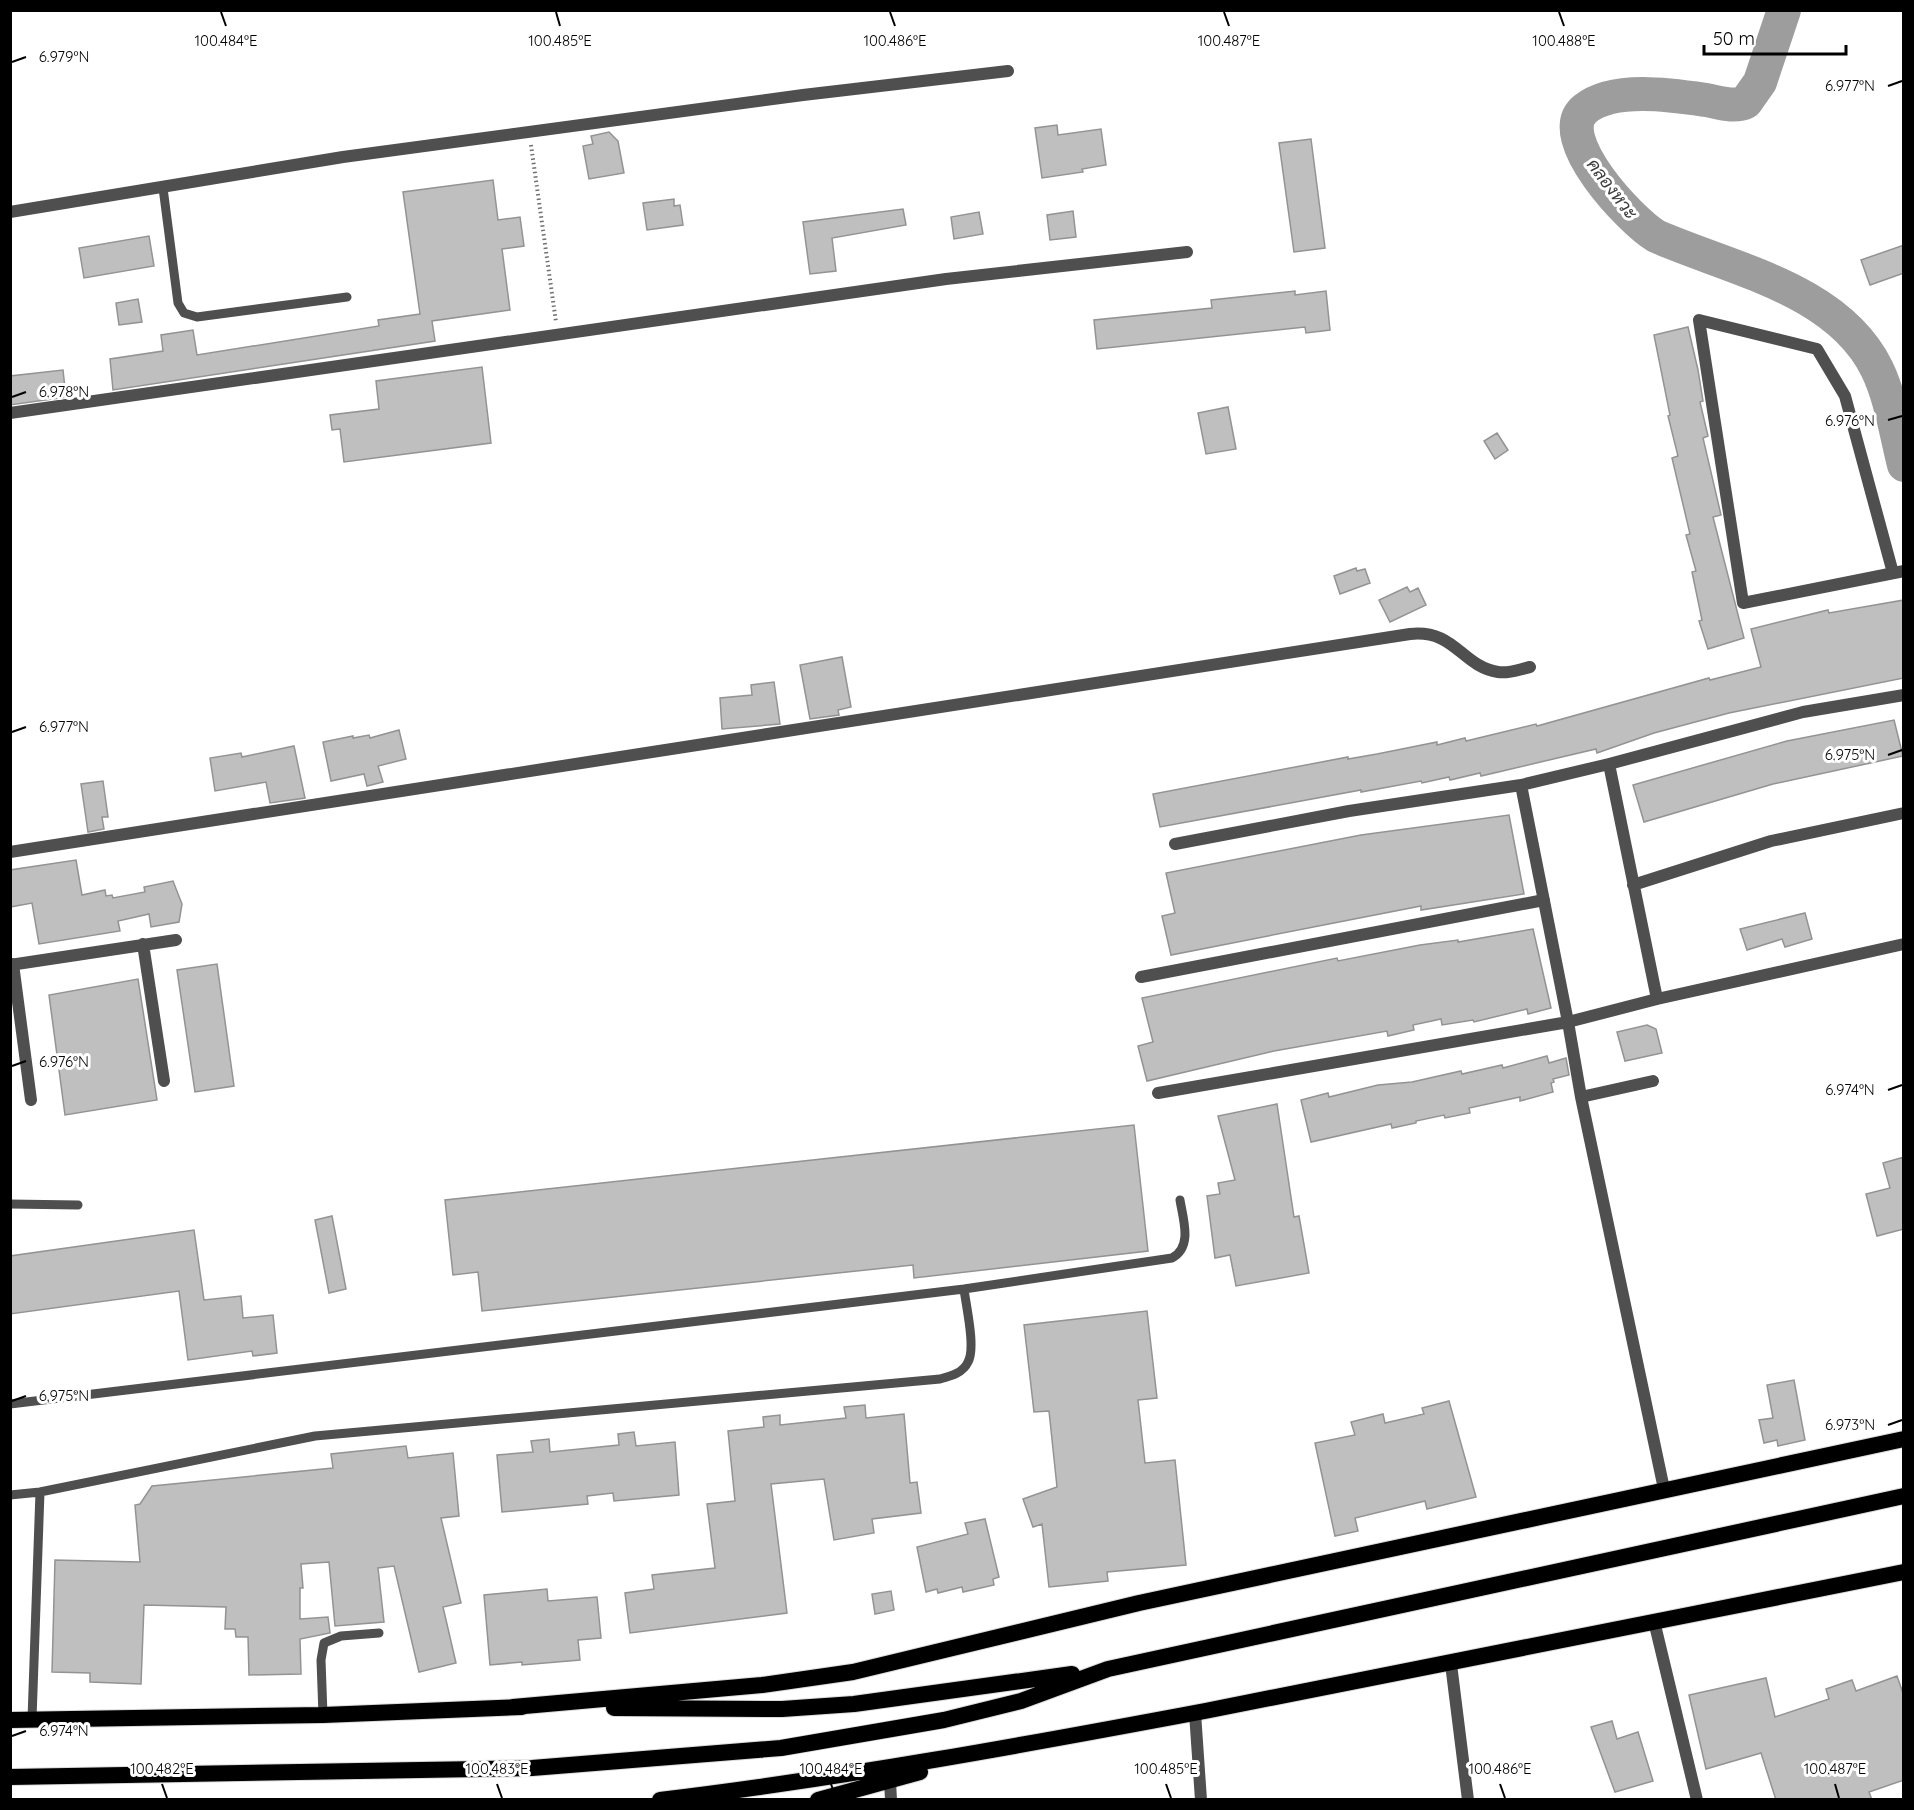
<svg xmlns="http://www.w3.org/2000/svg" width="1914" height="1810" font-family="Quicksand,Sarabun,sans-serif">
  <rect width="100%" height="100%" fill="#fff"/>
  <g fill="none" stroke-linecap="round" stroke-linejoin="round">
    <path stroke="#9d9d9d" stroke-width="34" d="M1784 10 1760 82 1746 102C1734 108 1718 102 1706 100 1672 95 1613 86 1585 109 1551 137 1631 221 1656 236 1731 269 1838 289 1877 369 1891 398 1896 433 1904 465"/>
  </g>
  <path fill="#bfbfbf" stroke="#939393" stroke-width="1.5" d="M1057 125 1058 135 1101 129 1106 165 1082 169 1083 172 1042 178 1035 128Z
    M609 132 618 141 624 173 589 179 583 146 593 144 591 136Z
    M1311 139 1325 248 1294 252 1279 143Z
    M493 180 498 220 520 217 524 246 502 249 510 310 432 321 435 341 113 390 110 359 163 351 161 335 193 330 197 355 379 326 378 320 420 314 403 192Z
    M674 199V206L680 205 683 225 647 230 643 203Z
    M903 209 906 225 832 238 836 271 810 274 803 222Z
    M1073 211 1076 237 1050 240 1047 215Z
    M979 212 983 234 954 239 951 217Z
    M149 236 154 266 84 278 79 248Z
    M1904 245V273L1870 285 1861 260Z
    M1295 291V295L1326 291 1330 330 1306 333 1305 327 1097 349 1094 320 1212 308 1211 300Z
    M138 299 142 322 119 325 116 303Z
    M1688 327 1698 370 1703 401 1700 402 1708 436 1703 438 1721 515 1713 517 1744 638 1708 649 1699 621 1702 620 1692 572 1696 571 1686 535 1690 534 1672 458 1678 456 1668 416 1670 415 1654 335Z
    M482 367 491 443 344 462 340 429 332 430 330 415 379 409 376 381Z
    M63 370 66 397 10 405V376Z
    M1228 407 1236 449 1206 454 1198 413Z
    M1497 433 1508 450 1495 459 1484 441Z
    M1356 568 1357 571 1365 569 1370 583 1340 594 1334 576Z
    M1407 587 1410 592 1418 588 1426 605 1390 622 1379 600Z
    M1904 600V678L1729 713 1654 733 1597 753 1596 749 1481 776 1480 773 1450 780 1449 777 1422 783 1421 781 1361 792V790L1160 827 1153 794 1348 757V759L1377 754 1437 742V745L1465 738 1466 741 1536 724 1537 726 1709 678 1710 680 1761 667 1751 629 1828 610 1829 613Z
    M842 657 851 707 838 710 839 715 810 719 800 665Z
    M774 682 780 724 722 729 720 698 752 695 751 685Z
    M1894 720 1903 756 1773 784 1644 822 1633 785 1787 741Z
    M399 730 406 759 378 766 383 782 367 786 364 774 331 781 323 742 353 736V738L369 735 370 738Z
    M294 746 305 798 270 803 266 782 215 791 210 758 241 753 242 757Z
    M103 781 108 817H102L104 829 88 832 81 784Z
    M1509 815 1524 894 1421 910V906L1171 955 1162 916 1175 913 1166 873 1361 835Z
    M76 860 82 895 105 890 106 896 112 895 113 898 145 892 144 887 173 881 182 904 179 922 151 927 149 914 118 921 120 931 39 944 32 903 10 907V870Z
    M1805 913 1812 939 1785 947 1782 939 1747 950 1740 929Z
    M1533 929 1551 1008 1528 1014 1527 1009 1474 1022 1473 1020 1442 1025 1441 1019 1413 1025 1414 1030 1388 1036 1387 1031 1274 1051 1147 1081 1138 1046 1153 1042 1142 998 1337 958 1338 961 1420 945 1458 940V942Z
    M217 964 234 1086 195 1092 177 970Z
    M138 979 157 1100 65 1115 49 995Z
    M1647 1025 1656 1029 1662 1053 1625 1061 1617 1032Z
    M1547 1056 1549 1063 1566 1058 1569 1075 1553 1079 1554 1082 1551 1083 1553 1092 1520 1101V1097L1469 1108 1470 1113 1445 1118 1444 1115 1416 1121V1123L1392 1128 1391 1124 1311 1142 1301 1100 1328 1093 1329 1097 1378 1085 1412 1082 1461 1071 1462 1074 1502 1065 1503 1068Z
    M1277 1104 1294 1217 1299 1216 1309 1273 1236 1286 1230 1255 1215 1258 1207 1196 1220 1194 1218 1183 1235 1180 1218 1116Z
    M1134 1125 1148 1251 914 1278 913 1265 482 1311 478 1272 453 1275 445 1200Z
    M1904 1157V1229L1877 1236 1866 1194 1890 1188 1883 1163Z
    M332 1216 346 1289 329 1293 315 1220Z
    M194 1230 204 1300 241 1296 243 1318 273 1315 277 1353 253 1356 252 1351 188 1360 179 1291 10 1314V1256Z
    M1147 1311 1157 1398 1138 1400 1145 1463 1175 1460 1186 1565 1107 1572 1108 1581 1049 1587 1042 1524 1033 1527 1023 1499 1057 1487 1049 1411 1034 1412 1024 1325Z
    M1794 1380 1805 1440 1778 1446 1777 1440 1764 1443 1759 1420 1773 1418 1767 1385Z
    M1449 1401 1476 1497 1427 1509 1425 1501 1355 1518 1358 1531 1335 1536 1315 1443 1355 1435 1351 1422 1383 1414 1385 1423 1424 1414 1422 1408Z
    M865 1405 866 1418 904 1414 910 1483 917 1482 921 1513 872 1519 874 1533 834 1540 824 1479 771 1484 787 1613 630 1633 625 1593 654 1589 652 1575 715 1568 707 1504 735 1501 728 1431 764 1427 763 1417 780 1415V1425L846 1418 844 1407Z
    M634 1432 636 1446 675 1442 679 1495 614 1501 613 1493 587 1496 588 1504 502 1512 497 1455 533 1452 531 1441 549 1439 550 1452 619 1445 618 1434Z
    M406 1446 408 1458 453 1453 459 1516 441 1518 461 1603 443 1607 456 1663 419 1672 394 1566 378 1568 384 1622 335 1626 329 1562 301 1564 303 1588H300V1619L328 1617 330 1633 300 1639 301 1674 249 1675 248 1637H236L235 1629H225L226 1607 144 1605 141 1684 90 1682V1673L52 1672 55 1560 140 1562 135 1505 140 1504 152 1486 333 1468 331 1454Z
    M985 1519 999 1577 993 1579 994 1585 963 1592 962 1587 938 1593 937 1589 926 1592 917 1547 968 1534 965 1523Z
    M547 1589 548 1601 597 1597 601 1638 578 1640 580 1660 522 1665V1662L490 1665 484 1595Z
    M891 1591 894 1610 875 1614 872 1594Z
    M1897 1676 1904 1696V1780L1869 1792 1872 1800H1776L1761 1753 1706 1769 1689 1695 1766 1678 1775 1717 1829 1699 1826 1689 1852 1680 1856 1691Z
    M1612 1721 1617 1739 1638 1732 1653 1781 1615 1792 1591 1727Z"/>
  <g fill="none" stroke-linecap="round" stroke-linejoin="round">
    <defs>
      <path id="trunk" d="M513 1707 762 1685 853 1672 1139 1603 1904 1439
        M614 1708 782 1709 854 1704 1072 1674
        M10 1720 323 1715 522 1707
        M10 1777 532 1768 781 1748 944 1720 1021 1701 1108 1669 1904 1496
        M660 1800C843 1778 1024 1745 1205 1711 1439 1666 1671 1618 1904 1572
        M818 1800 920 1772"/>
    </defs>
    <use href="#trunk" stroke="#dbdbdb" stroke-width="18"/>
    <path stroke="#717171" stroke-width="4" stroke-dasharray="1.5 3" stroke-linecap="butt" d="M531 145 556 322"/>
    <path stroke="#4f4f4f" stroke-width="9" d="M163 188 178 303 184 313 197 317 347 297
      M10 1204 78 1205
      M10 1404 964 1289 1172 1258C1193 1247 1183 1219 1180 1200
      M10 1495 40 1492 315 1436 940 1379C951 1376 963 1373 968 1362 976 1348 966 1306 964 1289
      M323 1715 321 1660 324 1643 341 1636 379 1633
      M32 1719 40 1492"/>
    <path stroke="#4f4f4f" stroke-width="12" d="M10 212 343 157 803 95 1008 71
      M10 413 946 279 1187 252
      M1893 573 1845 396 1817 349 1699 320 1743 603 1904 571
      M1609 764 1803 712 1904 695
      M1521 785 1568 1022 1657 999 1904 944
      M1175 844 1349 811 1521 785 1609 764 1657 999
      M10 852 1410 634C1455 629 1461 666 1498 672 1509 674 1520 669 1530 667
      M1633 885 1771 841 1904 813
      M143 944 164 1081
      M13 964 31 1100
      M10 965 176 940
      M1141 977 1544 900
      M1158 1093 1568 1022 1581 1097 1664 1489
      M1581 1097 1653 1081
      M1654 1621 1697 1800
      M1451 1664 1468 1800
      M1195 1713 1201 1800
      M890 1781 891 1800"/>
    <use href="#trunk" stroke="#000" stroke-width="16"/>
  </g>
  <path fill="none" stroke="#000" stroke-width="2" d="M221 12 226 26M556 12 560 26M890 12 895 26M1224 12 1229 26M1559 12 1564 26M12 62 26 57M1888 86 1902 81M12 397 26 392M1888 420 1902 416M12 732 26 727M1888 755 1902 750M12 1066 26 1061M1888 1090 1902 1085M12 1401 26 1396M1888 1425 1902 1420M12 1736 26 1731M162 1784 167 1798M497 1784 502 1798M831 1784 836 1798M1166 1784 1171 1798M1500 1784 1505 1798M1835 1784 1839 1798"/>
  <g text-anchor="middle" stroke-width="6" stroke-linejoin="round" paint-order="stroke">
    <g font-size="18" font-style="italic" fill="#3e3e3e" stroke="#fff">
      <text transform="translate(1612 189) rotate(53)" y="6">คลองหวะ</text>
    </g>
  </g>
  <g font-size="15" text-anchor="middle" fill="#000" stroke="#fff" stroke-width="6" stroke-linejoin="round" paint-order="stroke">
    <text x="226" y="46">100.484°E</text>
    <text x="560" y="46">100.485°E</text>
    <text x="895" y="46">100.486°E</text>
    <text x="1229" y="46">100.487°E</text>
    <text x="1564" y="46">100.488°E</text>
    <text x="64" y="62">6.979°N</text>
    <text x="1850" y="91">6.977°N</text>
    <text x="64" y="397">6.978°N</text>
    <text x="1850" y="426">6.976°N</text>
    <text x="64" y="732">6.977°N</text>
    <text x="1850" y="760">6.975°N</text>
    <text x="64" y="1067">6.976°N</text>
    <text x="1850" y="1095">6.974°N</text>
    <text x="64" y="1401">6.975°N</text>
    <text x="1850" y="1430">6.973°N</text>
    <text x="64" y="1736">6.974°N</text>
    <text x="162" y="1774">100.482°E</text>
    <text x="497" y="1774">100.483°E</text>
    <text x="831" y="1774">100.484°E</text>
    <text x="1166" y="1774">100.485°E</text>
    <text x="1500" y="1774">100.486°E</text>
    <text x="1835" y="1774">100.487°E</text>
  </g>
  <rect width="1914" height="1810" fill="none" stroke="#000000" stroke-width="24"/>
  <path d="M1704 45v9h142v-9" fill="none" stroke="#000000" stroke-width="3"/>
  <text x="1713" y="45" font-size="18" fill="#000000" stroke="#ffffff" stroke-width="4.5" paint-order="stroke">50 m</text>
</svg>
